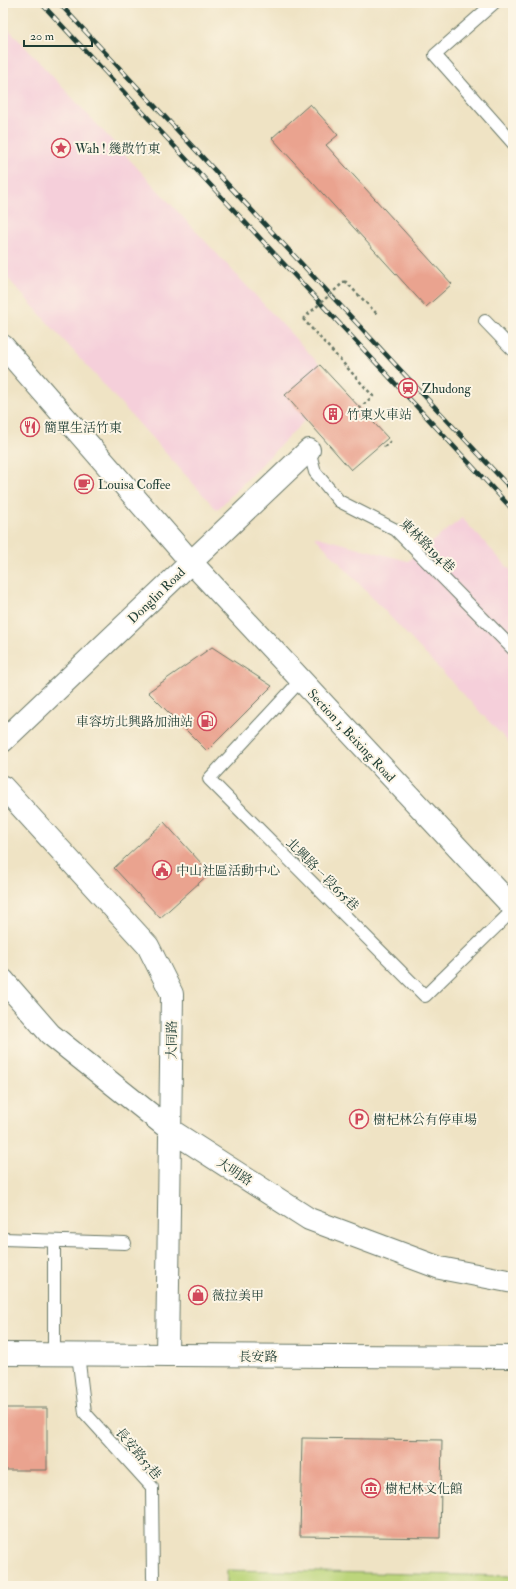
<svg xmlns="http://www.w3.org/2000/svg" width="516" height="1589" font-family="'IM FELL Double Pica','Noto Serif TC',serif">
  <rect width="100%" height="100%" fill="#fcf5e5"/>
  <filter id="ink" filterUnits="userSpaceOnUse"><feTurbulence type="fractalNoise" baseFrequency=".025" numOctaves="2"/><feDisplacementMap in="SourceGraphic" scale="8" xChannelSelector="R" yChannelSelector="G"/><feConvolveMatrix kernelMatrix="1 2 1 2 8 2 1 2 1" color-interpolation-filters="sRGB"/></filter>
  <filter id="wash" filterUnits="userSpaceOnUse"><feTurbulence type="fractalNoise" baseFrequency=".012" numOctaves="4" result="noise"/><feDisplacementMap in="SourceGraphic" scale="16" xChannelSelector="R" yChannelSelector="G"/><feGaussianBlur stdDeviation="0.9" result="paint"/><feColorMatrix in="noise" values="0 0 0 0 0 0 0 0 0 0 0 0 0 0 0 0 0 1.4 0 .05"/><feComposite in="paint" operator="in"/></filter>
  <g filter="url(#wash)">
    <rect width="100%" height="100%" fill="#efe3c4"/>
    <path fill="#f5cfda" d="M3 23 320 365 285 395 306 419 217 510 3 273Z
      M462 518 513 573V747L314 536 408 561Z"/>
    <path fill="#bcd57b" stroke="#6e8958" d="M227 1570 511 1576V1586H227Z"/>
    <g id="blocks">
      <path fill="#eaa38f" d="M310 104 338 135 326 145 452 284 426 307 272 138Z
        M320 365 388 438 351 470 285 395Z
        M212 647 272 686 207 751 148 692Z
        M164 822 210 873 160 918 114 868Z
        M3 1408H47V1470H3Z
        M302 1438 442 1440 440 1538 300 1536Z"/>
    </g>
  </g>
  <g filter="url(#ink)">
    <use href="#blocks" fill-opacity="0" stroke="#687766" stroke-width="1"/>
    <g fill="none" stroke-linecap="round" stroke-linejoin="round">
      <defs>
        <path id="service" d="M494 3 435 55 513 143
          M485 321 513 350
          M309 450 315 472 339 501 396 530 513 649
          M301 680 209 779 425 996 513 910
          M3 1239 125 1243
          M54 1241V1354
          M78 1354 85 1413 152 1487 153 1578"/>
        <path id="minor" d="M3 787 148 946 172 994 167 1355
          M3 980 50 1034 169 1129 309 1219 440 1268 513 1282"/>
        <path id="tertiary" d="M3 346 191 562 513 907
          M3 741 309 450
          M3 1354 513 1357"/>
      </defs>
      <use href="#service" stroke="#687766" stroke-width="14"/>
      <use href="#minor" stroke="#687766" stroke-width="24"/>
      <use href="#tertiary" stroke="#687766" stroke-width="24"/>
      <path stroke="#687766" stroke-width="2.5" stroke-dasharray="3 3" stroke-linecap="butt" d="M345 281 378 315
        M303 319 373 396 360 408
        M384 447 391 441"/>
      <use href="#service" stroke="#fff" stroke-width="12"/>
      <use href="#minor" stroke="#fff" stroke-width="22"/>
      <use href="#tertiary" stroke="#fff" stroke-width="22"/>
      <defs>
        <path id="rail" d="M41 3 513 510
          M59 3 513 491"/>
      </defs>
      <use href="#rail" stroke="#1f3d34" stroke-width="4.5"/>
      <use href="#rail" stroke="#fcf5e5" stroke-width="3" stroke-dasharray="9" stroke-linecap="butt"/>
      <path stroke="#687766" stroke-width="2.5" stroke-dasharray="3 3" stroke-linecap="butt" d="M303 319 345 281"/>
    </g>
  </g>
  <defs>
    <symbol id="sight-ring" viewBox="-11 -11 22 22"><circle r="9.5" fill="#fcf5e5" stroke="#d1495b" stroke-width="1.5"/><path d="M0-6L1.8-2.2L6-1.7L2.9 1.2L3.7 5.4L0 3.3L-3.7 5.4L-2.9 1.2L-6-1.7L-1.8-2.2Z" fill="#d1495b"/></symbol>
    <symbol id="station-ring" viewBox="-11 -11 22 22"><circle r="9.5" fill="#fcf5e5" stroke="#d1495b" stroke-width="1.5"/><path d="M-3-6H3Q5-6 5-4V2Q5 4 3 4L4.5 6H3L1.5 4h-3L-3 6H-4.5L-3 4Q-5 4-5 2V-4Q-5-6-3-6ZM-3.5-4v3h7v-3ZM-3.5 1v1.5H-2V1ZM2 1v1.5H3.5V1Z" fill="#d1495b"/></symbol>
    <symbol id="building-ring" viewBox="-11 -11 22 22"><circle r="9.5" fill="#fcf5e5" stroke="#d1495b" stroke-width="1.5"/><path d="M-4-6H4V6H1V3H-1V6H-4ZM-2.5-4.3h1.7v1.8h-1.7ZM.8-4.3h1.7v1.8H.8ZM-2.5-1h1.7V.8h-1.7ZM.8-1h1.7V.8H.8Z" fill="#d1495b"/></symbol>
    <symbol id="restaurant-ring" viewBox="-11 -11 22 22"><circle r="9.5" fill="#fcf5e5" stroke="#d1495b" stroke-width="1.5"/><path d="M-5-6h1v4h1v-4h1v4h1v-4h1v5L-1.5 .5V6h-2V.5L-5-1ZM5-6V6H3V1.5H1.5Q1.5-4 5-6Z" fill="#d1495b"/></symbol>
    <symbol id="cafe-ring" viewBox="-11 -11 22 22"><circle r="9.5" fill="#fcf5e5" stroke="#d1495b" stroke-width="1.5"/><path d="M-5.5-4.5H6V0H3Q3 3.5 0 3.5H-2.5Q-5.5 3.5-5.5 0ZM3-3.2v2h1.7v-2ZM-6 4.5H4V6H-6Z" fill="#d1495b"/></symbol>
    <symbol id="fuel-ring" viewBox="-11 -11 22 22"><circle r="9.5" fill="#fcf5e5" stroke="#d1495b" stroke-width="1.5"/><path d="M-5.5-6h7V0h2V4h1.3V-2.5L3-4.5l.8-.8L6-3V5H2.5V1h-1V6h-7ZM-4.2-4.7v3.2H.2V-4.7Z" fill="#d1495b"/></symbol>
    <symbol id="civic-ring" viewBox="-11 -11 22 22"><circle r="9.5" fill="#fcf5e5" stroke="#d1495b" stroke-width="1.5"/><path d="M-.6-6.5H3V-4.5H.6V-3L4-1V1h2V6H-6V1h2V-1L-.6-3ZM-1.2 2.5V6h2.4V2.5Z" fill="#d1495b"/></symbol>
    <symbol id="parking-ring" viewBox="-11 -11 22 22"><circle r="9.5" fill="#fcf5e5" stroke="#d1495b" stroke-width="1.5"/><path d="M-3.5-5.5H1a3.5 3.5 0 0 1 0 7H-1V5.5H-3.5ZM-1-3.4V-.6H.8a1.4 1.4 0 0 0 0-2.8Z" fill="#d1495b"/></symbol>
    <symbol id="shop-ring" viewBox="-11 -11 22 22"><circle r="9.5" fill="#fcf5e5" stroke="#d1495b" stroke-width="1.5"/><path d="M-5-2.5h2.3a2.7 3.5 0 0 1 5.4 0H5L5.5 6h-11ZM-1.5-2.5h3a1.5 2.3 0 0 0-3 0Z" fill="#d1495b"/></symbol>
    <symbol id="museum-ring" viewBox="-11 -11 22 22"><circle r="9.5" fill="#fcf5e5" stroke="#d1495b" stroke-width="1.5"/><path d="M0-6L6-3V-2H-6V-3ZM-5-1h2V3h-2ZM-1-1h2V3h-2ZM3-1h2V3H3ZM-6 4H6V6H-6Z" fill="#d1495b"/></symbol>
  </defs>
  <g fill-rule="evenodd">
    <use href="#sight-ring" x="50" y="137" width="22" height="22"/>
    <use href="#station-ring" x="397" y="377" width="22" height="22"/>
    <use href="#building-ring" x="322" y="403" width="22" height="22"/>
    <use href="#restaurant-ring" x="19" y="416" width="22" height="22"/>
    <use href="#cafe-ring" x="73" y="473" width="22" height="22"/>
    <use href="#fuel-ring" x="196" y="710" width="22" height="22"/>
    <use href="#civic-ring" x="151" y="859" width="22" height="22"/>
    <use href="#parking-ring" x="348" y="1108" width="22" height="22"/>
    <use href="#shop-ring" x="187" y="1284" width="22" height="22"/>
    <use href="#museum-ring" x="360" y="1477" width="22" height="22"/>
  </g>
  <g text-anchor="middle" stroke-width="4" stroke-linejoin="round" paint-order="stroke">
    <g font-size="13" fill="#1f3d34" stroke="#fcf5e5" text-anchor="start">
      <text x="75" y="153">Wah ! 幾散竹東</text>
      <text x="422" y="393">Zhudong</text>
      <text x="347" y="419">竹東火車站</text>
      <text x="44" y="432">簡單生活竹東</text>
      <text x="98" y="489">Louisa Coffee</text>
      <text x="193" y="726" text-anchor="end">車容坊北興路加油站</text>
      <text x="176" y="875">中山社區活動中心</text>
      <text x="373" y="1124">樹杞林公有停車場</text>
      <text x="212" y="1300">薇拉美甲</text>
      <text x="385" y="1493">樹杞林文化館</text>
    </g>
    <g font-size="13" fill="#1f3d34" stroke="#fcf5e5">
      <text transform="translate(428 545) rotate(44)" y="5">東林路194巷</text>
      <text transform="translate(156 595) rotate(-44)" y="5">Donglin Road</text>
      <text transform="translate(352 735) rotate(47)" y="5">Section 1, Beixing Road</text>
      <text transform="translate(323 874) rotate(45)" y="5">北興路ㄧ段655巷</text>
      <text transform="translate(171 1040) rotate(-89)" y="5">大同路</text>
      <text transform="translate(235 1171) rotate(33)" y="5">大明路</text>
      <text x="258" y="1361">長安路</text>
      <text transform="translate(139 1453) rotate(50)" y="5">長安路53巷</text>
    </g>
  </g>
  <rect width="516" height="1589" fill="none" stroke="#fcf5e5" stroke-width="16"/>
  <path d="M24 40v6h68v-6" fill="none" stroke="#1f3d34" stroke-width="2"/>
  <text x="30" y="40" font-size="12" fill="#1f3d34" stroke="#fcf5e5" stroke-width="3" paint-order="stroke">20 m</text>
</svg>
